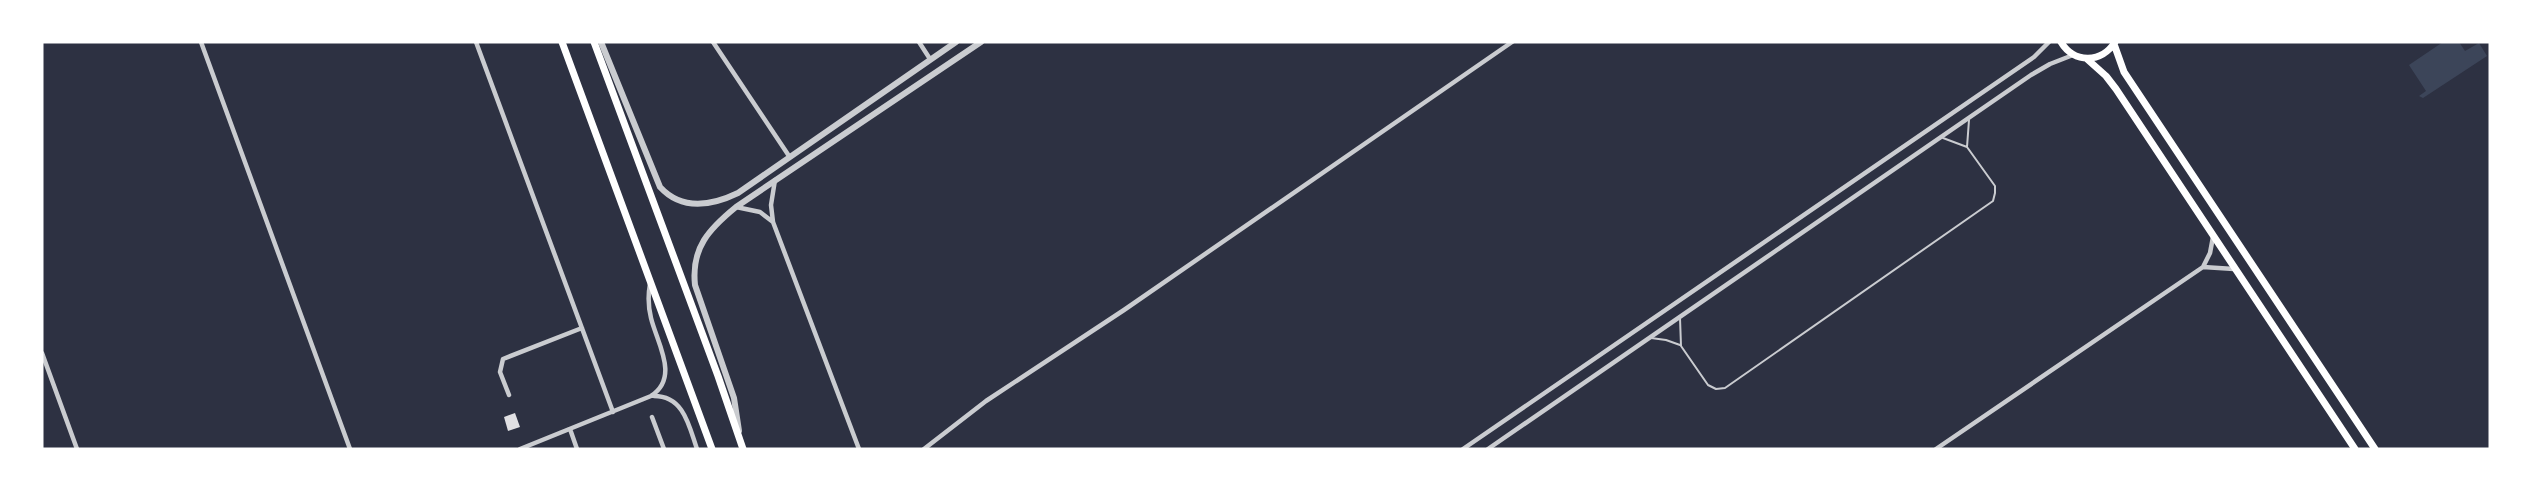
<svg xmlns="http://www.w3.org/2000/svg" width="2532" height="491" font-family="'Nunito Sans',sans-serif">
  <rect width="100%" height="100%" fill="#2d3142"/>
  <path fill="#3c4559" d="M2443 42H2459L2465 51 2479 43 2487 56 2423 98 2419 96 2426 91 2409 65Z"/>
  <path fill="#e0e0e3" d="M515 413 520 427 508 431 504 417Z"/>
  <g fill="none" stroke-linecap="round" stroke-linejoin="round">
    <path stroke="#caccd0" stroke-width="2" d="M1967 147 1969 120
      M1680 318 1681 346 1708 385 1716 389 1725 388 1993 201 1995 193V186L1967 147 1943 138
      M1651 338 1666 340 1680 345"/>
    <path stroke="#caccd0" stroke-width="4.5" d="M201 42 350 449
      M476 42 613 412
      M713 42 789 156
      M919 42 930 59
      M775 180 771 205 773 222 859 449
      M736 207 760 212 773 222
      M2203 267 2210 253 2213 237
      M42 353 77 449
      M509 395 500 372 503 359 582 328
      M654 396C684 396 689 426 697 449
      M652 417 664 449
      M570 429 577 449
      M520 449 651 396C680 377 657 343 651 318 648 306 648 295 650 284
      M924 449 986 401 1124 310 1512 42
      M1463 449 2034 57 2049 42
      M1488 449 2031 75 2050 64 2073 55
      M1936 449 2203 267 2234 269"/>
    <path stroke="#caccd0" stroke-width="6" d="M601 42 660 187C682 211 711 206 738 193L956 42
      M739 431 734 398 695 285C691 248 709 229 736 207L981 42"/>
    <path stroke="#fff" stroke-width="7" d="M562 42 712 449
      M594 42 718 376 743 449
      M2061 42C2074 64 2102 63 2115 42
      M2114 44 2124 72 2375 449
      M2087 59 2106 76 2116 89 2355 449"/>
  </g>
  <rect width="2532" height="491" fill="none" stroke="#ffffff" stroke-width="87"/>
</svg>
